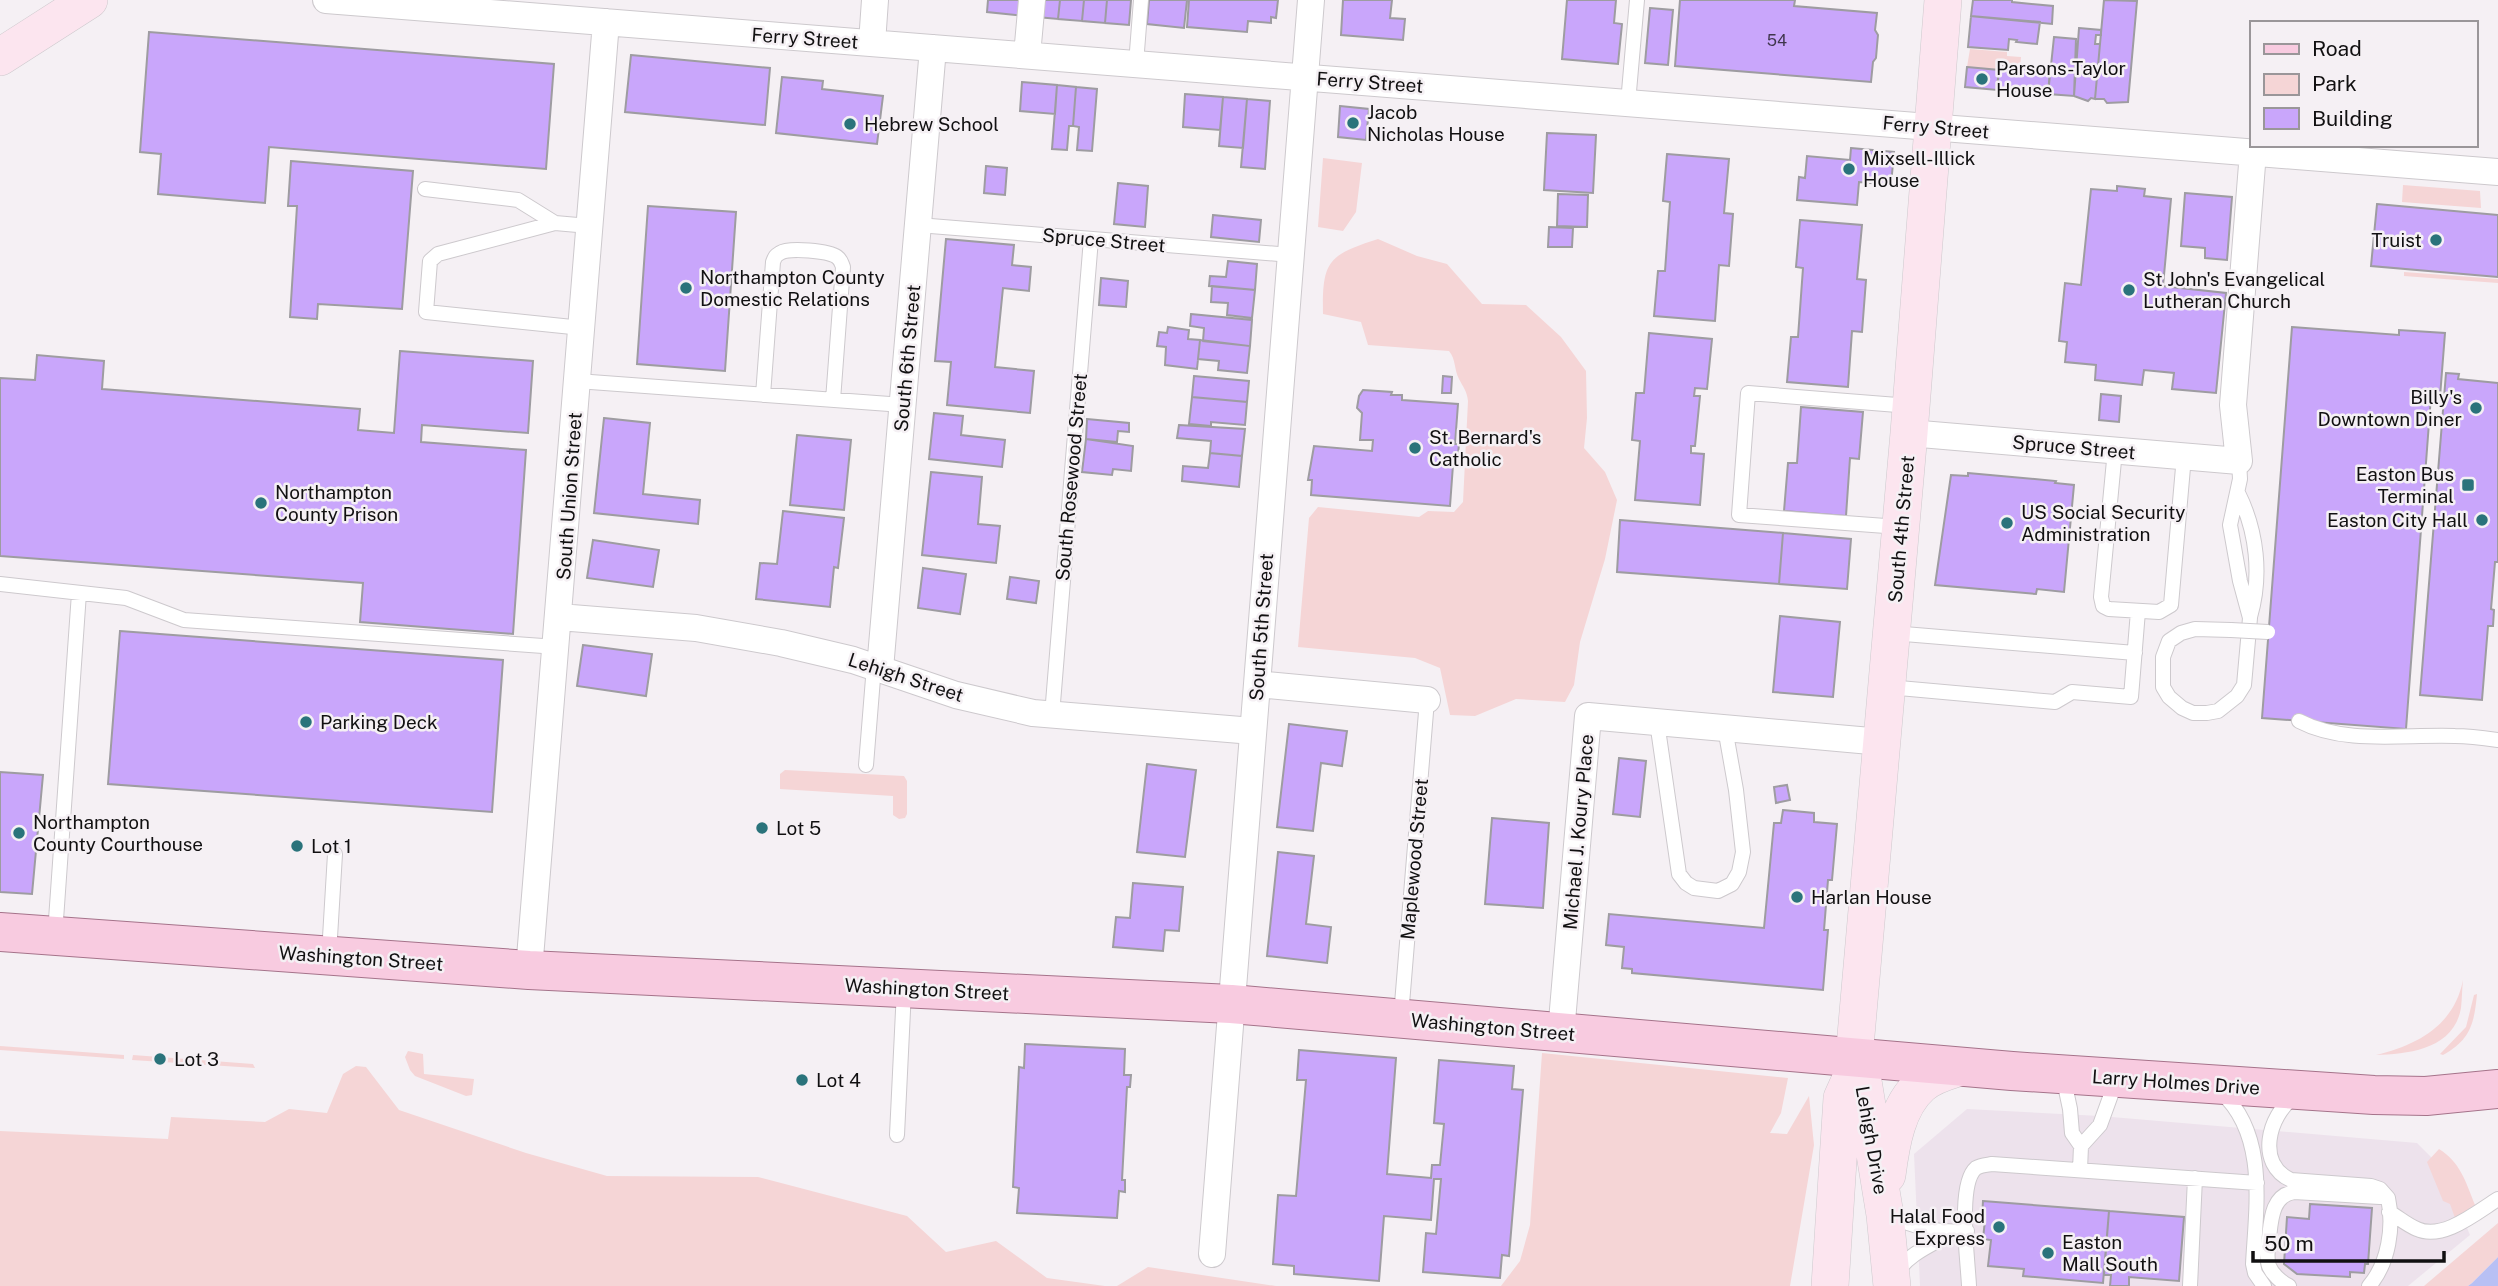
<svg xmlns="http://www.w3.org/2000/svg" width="2498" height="1286" font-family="'Public Sans',sans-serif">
  <rect width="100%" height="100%" fill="#f5f0f4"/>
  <path fill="#ede2ec" d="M1967 1109 2100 1116 2417 1143 2443 1169 2470 1235 2408 1286H1920L1914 1154Z"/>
  <path fill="#f5d5d6" d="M1970 49 2007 52V56L2021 57 2020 68 2000 66 1999 70 1967 67Z
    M1323 158 1362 163 1356 212 1343 231 1318 227Z
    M2403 185 2480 191 2481 208 2402 202Z
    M1378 239 1417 256 1447 264 1482 304 1526 305 1561 337 1586 371 1587 418 1584 448 1605 472 1617 500 1605 559 1580 642 1574 685 1565 702 1516 699 1475 716 1450 715 1440 668 1415 658 1298 647 1309 518 1318 507 1419 517 1428 511 1454 512 1463 502 1468 401C1467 391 1463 387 1459 379 1454 370 1456 359 1449 351L1368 345 1361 322 1323 314C1322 261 1328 255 1378 239Z
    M2404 272 2498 279V283L2404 276Z
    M785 770 904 776 907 781V814L905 818 899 819 893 815V796L780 789V774Z
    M2463 980C2462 989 2462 999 2461 1008 2454 1049 2409 1054 2376 1055 2417 1045 2454 1026 2463 980Z
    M2477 994C2474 1025 2470 1040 2443 1055L2440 1054 2466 1027 2474 995Z
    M0 1046 124 1055V1059L0 1050Z
    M408 1051 423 1054 424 1074 474 1079 472 1095 466 1096 415 1076 410 1070 405 1057Z
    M1542 1053 1788 1078 1781 1113 1770 1133 1787 1134 1809 1096 1814 1145 1790 1286H1501L1520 1261 1530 1225Z
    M133 1055 253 1064 255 1068 132 1060Z
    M356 1066 366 1067 399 1110 526 1153 607 1176 758 1177 907 1216 946 1252 996 1241 1047 1278 1105 1286H0V1131L168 1139 171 1117 265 1122 289 1109 327 1113 343 1074Z
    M2439 1149C2460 1162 2466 1182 2475 1205L2455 1218 2450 1204 2443 1201 2427 1162Z
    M2498 1223V1257L2472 1283 2468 1286H2424Z
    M1148 1267 1276 1286H1117Z"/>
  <path fill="#b8c0f4" d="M2498 1257V1286H2468L2472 1283Z"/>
  <path fill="#c9a6fb" stroke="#9e9ca1" stroke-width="2" d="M988 0H1027L1025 16 987 12Z
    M1038 0H1060L1058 19 1037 17Z
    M1060 0H1084L1082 21 1058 19Z
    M1084 0H1107L1105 23 1082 21Z
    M1107 0H1131L1129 25 1105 23Z
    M1149 0H1187L1184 28 1147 24Z
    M1189 0H1278L1276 18 1271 17V23L1248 21 1247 32 1187 27Z
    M1343 0H1392L1390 18 1405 19 1403 40 1341 35Z
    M1567 0H1616L1614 23 1622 24 1618 64 1562 59Z
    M1680 0H1795L1794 6 1877 13 1875 30 1878 35 1877 46 1876 58 1873 62 1871 82 1675 66Z
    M1973 0H2012V2L2053 6 2052 24 1971 16Z
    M2104 0 2137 1 2128 102 2107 103 2104 99H2095Z
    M1650 8 1673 10 1668 65 1645 63Z
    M1971 16 2040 22 2037 44 2016 42 2017 40 2009 39 2008 50 1968 47Z
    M2079 28 2101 30V35H2096L2095 44H2100L2095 99 2091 98 2088 101 2074 96Z
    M149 32 554 64 546 169 269 147 265 203 158 194 161 154 140 152Z
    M2054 37 2076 39 2074 96 2048 94Z
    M631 55 770 68 765 125 625 112Z
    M1999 66 2050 70 2048 94 1997 90Z
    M1967 67 1999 70 1997 90 1965 87Z
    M782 77 823 81 822 89 883 96 877 144 776 133Z
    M1022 82 1057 85 1055 114 1020 111Z
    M1057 85 1076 87 1073 126H1069L1067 150 1052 149Z
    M1076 87 1097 89 1092 151 1077 150 1079 127 1073 126Z
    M1185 94 1223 97 1220 130 1183 127Z
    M1223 97 1247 99 1243 148 1219 146Z
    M1247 99 1270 101 1265 169 1241 167Z
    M1340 106 1369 109 1366 140 1338 137Z
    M1547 133 1596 135 1593 193 1544 190Z
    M1851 148 1894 152 1891 185 1859 182 1857 205 1797 200 1799 177 1805 178 1807 156 1850 160Z
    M1667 154 1729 159 1724 213 1733 214 1729 266 1719 265 1715 321 1654 316 1658 271H1665L1670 202 1663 201Z
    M291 161 413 171 402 309 318 304 317 319 290 317 297 206H288Z
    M986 166 1007 168 1005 195 984 193Z
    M1118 183 1148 186 1145 227 1114 224Z
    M2117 186 2145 189 2144 196 2171 199 2163 286 2226 293 2216 393 2172 389 2174 373 2144 370 2142 385 2095 380 2096 365 2065 362 2067 342 2059 341 2065 283 2081 285 2091 189 2117 191Z
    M2185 193 2232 197 2227 260 2205 258V248L2181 246Z
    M1558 194 1588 195 1587 227 1557 226Z
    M2377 204 2498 215V277L2371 266Z
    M648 206 736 212 725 371 637 364Z
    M1213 215 1261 220 1259 242 1211 237Z
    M1800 220 1862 225 1857 279 1866 280 1862 332 1852 331 1848 387 1787 382 1791 337H1798L1803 268 1796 267Z
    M1549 227 1573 228 1572 247H1548Z
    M946 239 1014 245 1012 265 1031 267 1029 291 1003 288 995 367 1034 371 1030 413 947 405 951 362 935 361Z
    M1228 261 1257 264 1255 290 1209 286 1210 276 1226 277Z
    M1101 278 1128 281 1126 307 1099 305Z
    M1212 286 1255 290 1252 318 1227 315 1228 303 1211 302Z
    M1191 314 1252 320 1250 346 1203 341 1204 328 1190 326Z
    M1168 327 1189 330 1188 339 1200 340 1197 369 1165 365 1166 347 1157 346 1159 332 1167 333Z
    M2292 327 2399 335V330L2445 333 2440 397 2431 396 2406 729 2262 718Z
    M1649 333 1712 339 1707 389 1695 388 1694 396H1700L1695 446H1691V453L1704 454 1700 505 1635 500 1640 441 1632 440 1636 393H1644Z
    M1200 340 1250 346 1247 373 1218 370 1219 361 1198 359Z
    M400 351 533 361 528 433 422 425 421 442 526 450 513 634 360 622 363 583 0 556V378L35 380 37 355 104 361 102 389 360 409 358 430 394 433Z
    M2446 373 2459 374 2458 379 2498 383V562H2495L2491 609 2494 610 2493 626H2488L2482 700 2420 695Z
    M1194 376 1249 381 1247 402 1192 397Z
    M1443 376 1452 377 1451 393H1442Z
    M1363 390 1392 392 1391 395H1402V400L1458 404 1455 444H1459L1457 465H1453L1450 506 1311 495 1312 480H1308L1314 446 1372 451 1373 440H1360L1362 413 1357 408 1359 396Z
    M2101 394 2121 396 2119 422 2099 420Z
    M1192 397 1247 402 1245 425 1211 422V426L1189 424Z
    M1801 407 1863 412 1859 459 1850 458 1846 516 1784 511 1788 463H1797Z
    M934 413 963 416 961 435 1005 440 1002 467 929 459Z
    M604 418 650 423 643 494 700 500 698 524 594 513Z
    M1087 419 1129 423V432L1118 431 1117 442 1086 439Z
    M1179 425 1245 429 1242 456 1210 453 1211 441 1177 438Z
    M797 435 851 440 844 510 790 505Z
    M1086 439 1133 446 1131 471 1113 469 1112 475 1082 472Z
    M1210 453 1242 456 1239 487 1182 481 1183 466 1208 468Z
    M931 472 982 477 978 524 1000 526 996 563 922 555Z
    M1968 473 2056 481 2055 483 2074 485 2064 592 2037 589 2036 594 1935 585 1951 475 1968 476Z
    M783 511 844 518 838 568 834 567 830 607 756 599 760 563 777 564Z
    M1620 520 1783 533 1779 584 1617 572Z
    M1783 533 1851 539 1847 589 1779 584Z
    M593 540 659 550 653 587 587 578Z
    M923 568 966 574 960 614 918 608Z
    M1010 577 1039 581 1036 603 1007 599Z
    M1780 616 1840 622 1833 697 1773 692Z
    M120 631 503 660 492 812 108 784Z
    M583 645 652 654 646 696 577 686Z
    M1289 724 1347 731 1342 766 1321 763 1313 831 1277 827Z
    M1619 758 1646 761 1640 817 1613 814Z
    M1147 764 1196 770 1185 857 1137 852Z
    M0 772 43 775 32 894 0 892Z
    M1787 785 1790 800 1776 803 1774 787Z
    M1783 810 1814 813V822L1837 824 1832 880H1828L1824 930H1828L1823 990 1632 973V969L1622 968 1624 947 1606 945 1609 914 1764 928 1774 823H1781Z
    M1492 818 1549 823 1543 908 1485 904Z
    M1278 852 1314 856 1306 924 1331 927 1327 963 1267 956Z
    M1133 883 1183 887 1179 931 1165 930 1163 951 1113 947 1116 917 1130 918Z
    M1025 1044 1125 1049 1124 1075H1131L1130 1087H1127L1122 1180H1125V1192L1119 1191 1117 1218 1017 1213 1019 1188 1013 1187 1019 1067 1024 1068Z
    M1299 1050 1396 1058 1387 1174 1431 1178 1432 1165H1440L1444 1124 1434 1123 1439 1060 1514 1066 1512 1089 1523 1090 1509 1256 1502 1255 1500 1278 1423 1272 1426 1233 1436 1234 1441 1179H1434L1431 1220 1384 1216 1379 1281 1294 1274V1266L1273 1264 1278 1195 1296 1196 1306 1080H1297Z
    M1983 1201 2109 1211 2103 1283 2023 1276 2024 1269 1988 1266 1991 1240 1983 1239 1985 1220 1982 1219Z
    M2310 1204 2372 1208 2368 1264H2365L2364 1273 2350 1272V1277L2297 1274 2284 1264 2287 1217 2309 1219Z
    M2109 1211 2184 1217 2179 1281 2129 1277V1286H2110L2111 1275H2104Z"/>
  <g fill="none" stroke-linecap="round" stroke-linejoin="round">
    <defs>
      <path id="lane" d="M1136 64 1141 0
        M1628 103 1637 0
        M425 189 518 200 555 223
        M918 225 1291 255
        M582 328 426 312 430 261 438 254 555 223 589 226
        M577 381 903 405
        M763 395 773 262C775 257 775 256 780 253 789 247 829 251 837 257 841 260 841 262 843 267L833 400
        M2115 450 2101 597 2103 606 2109 609 2159 612 2171 605 2184 456
        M2238 493C2257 531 2262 576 2250 617
        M1899 527 1739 515 1748 393 1910 406
        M0 584 126 598 184 620 557 647
        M2231 630 2195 629 2181 633 2169 641 2163 657V687L2169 697 2182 708 2193 713H2207L2218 711 2237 696 2244 685 2250 618 2240 581 2230 525 2240 479 2239 461
        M1892 633 2135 653
        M1888 687 2055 702 2072 692 2131 697 2138 611
        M1052 715 1091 239
        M2299 721C2345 745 2404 734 2455 736 2469 736 2484 738 2498 740
        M1657 722 1679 874 1686 883 1694 888 1718 891 1732 884 1739 872 1743 852 1736 790 1725 728
        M866 765 874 666
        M55 934 79 593
        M329 954 335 854
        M1401 1016 1427 700
        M2063 1076 2070 1109 2072 1133 2081 1146 2080 1170
        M2221 1092C2268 1135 2256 1207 2253 1264L2255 1273 2264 1286
        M2294 1097C2268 1116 2256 1164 2291 1180L2371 1186 2380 1189 2388 1198C2394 1226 2389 1263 2369 1286
        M897 1135 904 990
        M2081 1146 2100 1125 2116 1081
        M2389 1212C2398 1217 2407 1225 2417 1229 2443 1241 2477 1212 2498 1199
        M1887 1215C1913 1226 1938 1234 1967 1231
        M1896 1274C1907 1254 1933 1244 1952 1233
        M1969 1286C1968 1261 1957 1184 1976 1168 1981 1165 1986 1165 1992 1164L2257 1183
        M2190 1286 2195 1178
        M2289 1286C2281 1282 2272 1274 2269 1266 2266 1258 2268 1246 2269 1238 2271 1220 2272 1195 2294 1192L2380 1197"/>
      <path id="street" d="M326 0 2498 172
        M872 43 875 0
        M1027 55 1032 0
        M1909 433 2239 461 2233 405 2253 152
        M559 617 696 628 781 643 853 660 956 695 1033 713 1253 731
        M880 669 933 48
        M1257 684 1427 700
        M529 970 606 22
        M1561 1033 1588 716 1882 742
        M1212 1254 1311 0"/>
      <path id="secondary" d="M0 57 89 0
        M1854 1058 1863 1081 1885 1215 1892 1286
        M1887 1175C1891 1144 1897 1106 1921 1085 1932 1075 1948 1071 1961 1067
        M1830 1286 1842 1098 1851 1078 1854 1058 1909 433 1943 0"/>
      <path id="primary" d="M0 932 529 970 1231 1004 2012 1071 2374 1095 2426 1096 2498 1089"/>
    </defs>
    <use href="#lane" stroke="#cdc9cd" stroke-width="16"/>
    <use href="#street" stroke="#cdc9cd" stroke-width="28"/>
    <use href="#secondary" stroke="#cdc9cd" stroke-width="38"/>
    <use href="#primary" stroke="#a5738a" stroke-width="40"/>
    <use href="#lane" stroke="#fff" stroke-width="14"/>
    <use href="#street" stroke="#fff" stroke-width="26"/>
    <use href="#secondary" stroke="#fce5ef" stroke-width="37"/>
    <use href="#primary" stroke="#f8cbe0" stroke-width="38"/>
    <defs>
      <path id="lane-bridge" d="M2231 630 2268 632"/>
    </defs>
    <use href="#lane-bridge" stroke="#cdc9cd" stroke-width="16" stroke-linecap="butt"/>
    <use href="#lane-bridge" stroke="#fff" stroke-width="14"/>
  </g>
  <g fill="#2a737b" stroke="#f5f0f4" stroke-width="2.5">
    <circle cx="1982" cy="79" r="7"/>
    <circle cx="1353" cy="123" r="7"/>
    <circle cx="850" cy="124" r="7"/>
    <circle cx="1849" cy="169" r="7"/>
    <circle cx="2436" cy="240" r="7"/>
    <circle cx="686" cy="288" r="7"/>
    <circle cx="2129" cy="290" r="7"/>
    <circle cx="2476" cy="408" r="7"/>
    <circle cx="1415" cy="448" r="7"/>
    <rect x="2461" y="478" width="14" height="14" rx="3.5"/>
    <circle cx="261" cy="503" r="7"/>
    <circle cx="2482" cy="520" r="7"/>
    <circle cx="2007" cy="523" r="7"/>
    <circle cx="306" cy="722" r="7"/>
    <circle cx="762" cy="828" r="7"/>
    <circle cx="19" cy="833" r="7"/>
    <circle cx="297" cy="846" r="7"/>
    <circle cx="1797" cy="897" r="7"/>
    <circle cx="160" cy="1059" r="7"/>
    <circle cx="802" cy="1080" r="7"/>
    <circle cx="1999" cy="1227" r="7"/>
    <circle cx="2048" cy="1253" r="7"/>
  </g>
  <g text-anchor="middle" stroke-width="5" stroke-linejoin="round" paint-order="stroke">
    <g font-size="16" fill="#3f364c">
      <text x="1777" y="46">54</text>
    </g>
    <g font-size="19" fill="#111011" stroke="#f5f0f4">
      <text transform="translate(805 38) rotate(4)" y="7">Ferry Street</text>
      <text transform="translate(1370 82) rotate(4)" y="7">Ferry Street</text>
      <text transform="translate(1936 127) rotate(5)" y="7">Ferry Street</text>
      <text transform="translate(1104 240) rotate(5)" y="7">Spruce Street</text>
      <text transform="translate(907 358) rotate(-85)" y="7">South 6th Street</text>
      <text transform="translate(2074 447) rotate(5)" y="7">Spruce Street</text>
      <text transform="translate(1071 477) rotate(-85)" y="7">South Rosewood Street</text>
      <text transform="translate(569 496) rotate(-86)" y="7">South Union Street</text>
      <text transform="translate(1901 529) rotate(-85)" y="7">South 4th Street</text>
      <text transform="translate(1261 627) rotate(-86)" y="7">South 5th Street</text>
      <text transform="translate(906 677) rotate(18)" y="7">Lehigh Street</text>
      <text transform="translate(1578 832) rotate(-85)" y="7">Michael J. Koury Place</text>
      <text transform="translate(1414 859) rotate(-85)" y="7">Maplewood Street</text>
      <text transform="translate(361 958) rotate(4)" y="7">Washington Street</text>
      <text transform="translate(927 989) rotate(3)" y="7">Washington Street</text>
      <text transform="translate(1493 1027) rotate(5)" y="7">Washington Street</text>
      <text transform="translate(2176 1082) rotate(4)" y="7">Larry Holmes Drive</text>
      <text transform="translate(1872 1140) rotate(80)" y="7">Lehigh Drive</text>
    </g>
    <g font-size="19" fill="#111011" stroke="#f5f0f4" text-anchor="start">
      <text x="1996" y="75">Parsons-Taylor<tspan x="1996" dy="22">House</tspan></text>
      <text x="1367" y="119">Jacob<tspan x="1367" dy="22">Nicholas House</tspan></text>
      <text x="864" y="131">Hebrew School</text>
      <text x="1863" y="165">Mixsell-Illick<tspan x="1863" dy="22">House</tspan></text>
      <text x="2422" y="247" text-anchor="end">Truist</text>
      <text x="700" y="284">Northampton County<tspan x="700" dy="22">Domestic Relations</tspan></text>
      <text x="2143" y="286">St John's Evangelical<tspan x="2143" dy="22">Lutheran Church</tspan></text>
      <text x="2462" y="404" text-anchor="end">Billy's<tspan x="2462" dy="22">Downtown Diner</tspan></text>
      <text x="1429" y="444">St. Bernard's<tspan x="1429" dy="22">Catholic</tspan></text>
      <text x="2454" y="481" text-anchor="end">Easton Bus<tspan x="2454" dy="22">Terminal</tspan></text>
      <text x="275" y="499">Northampton<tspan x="275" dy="22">County Prison</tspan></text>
      <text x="2021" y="519">US Social Security<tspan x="2021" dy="22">Administration</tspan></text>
      <text x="2468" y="527" text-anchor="end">Easton City Hall</text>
      <text x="320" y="729">Parking Deck</text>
      <text x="33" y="829">Northampton<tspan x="33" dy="22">County Courthouse</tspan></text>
      <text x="776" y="835">Lot 5</text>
      <text x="311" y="853">Lot 1</text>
      <text x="1811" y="904">Harlan House</text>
      <text x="174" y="1066">Lot 3</text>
      <text x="816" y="1087">Lot 4</text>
      <text x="1985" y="1223" text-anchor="end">Halal Food<tspan x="1985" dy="22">Express</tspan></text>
      <text x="2062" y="1249">Easton<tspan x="2062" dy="22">Mall South</tspan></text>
    </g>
  </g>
  <rect x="2250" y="21" width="228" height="126" fill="#f5f0f4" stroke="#9a9699" stroke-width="2"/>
  <rect x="2264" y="44" width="35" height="10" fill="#f8cbe0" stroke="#9a9699" stroke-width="2"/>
  <text x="2312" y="56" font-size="21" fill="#111011">Road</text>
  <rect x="2264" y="74" width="35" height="21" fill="#f5d5d6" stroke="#9a9699" stroke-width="2"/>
  <text x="2312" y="91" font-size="21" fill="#111011">Park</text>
  <rect x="2264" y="108" width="35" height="21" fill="#c9a6fb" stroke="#9a9699" stroke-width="2"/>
  <text x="2312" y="126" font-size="21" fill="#111011">Building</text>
  <path d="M2253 1251v10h191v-10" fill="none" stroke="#111011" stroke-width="3.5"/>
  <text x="2264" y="1251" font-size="21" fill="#111011" stroke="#f5f0f4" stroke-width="5" paint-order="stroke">50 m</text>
</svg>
